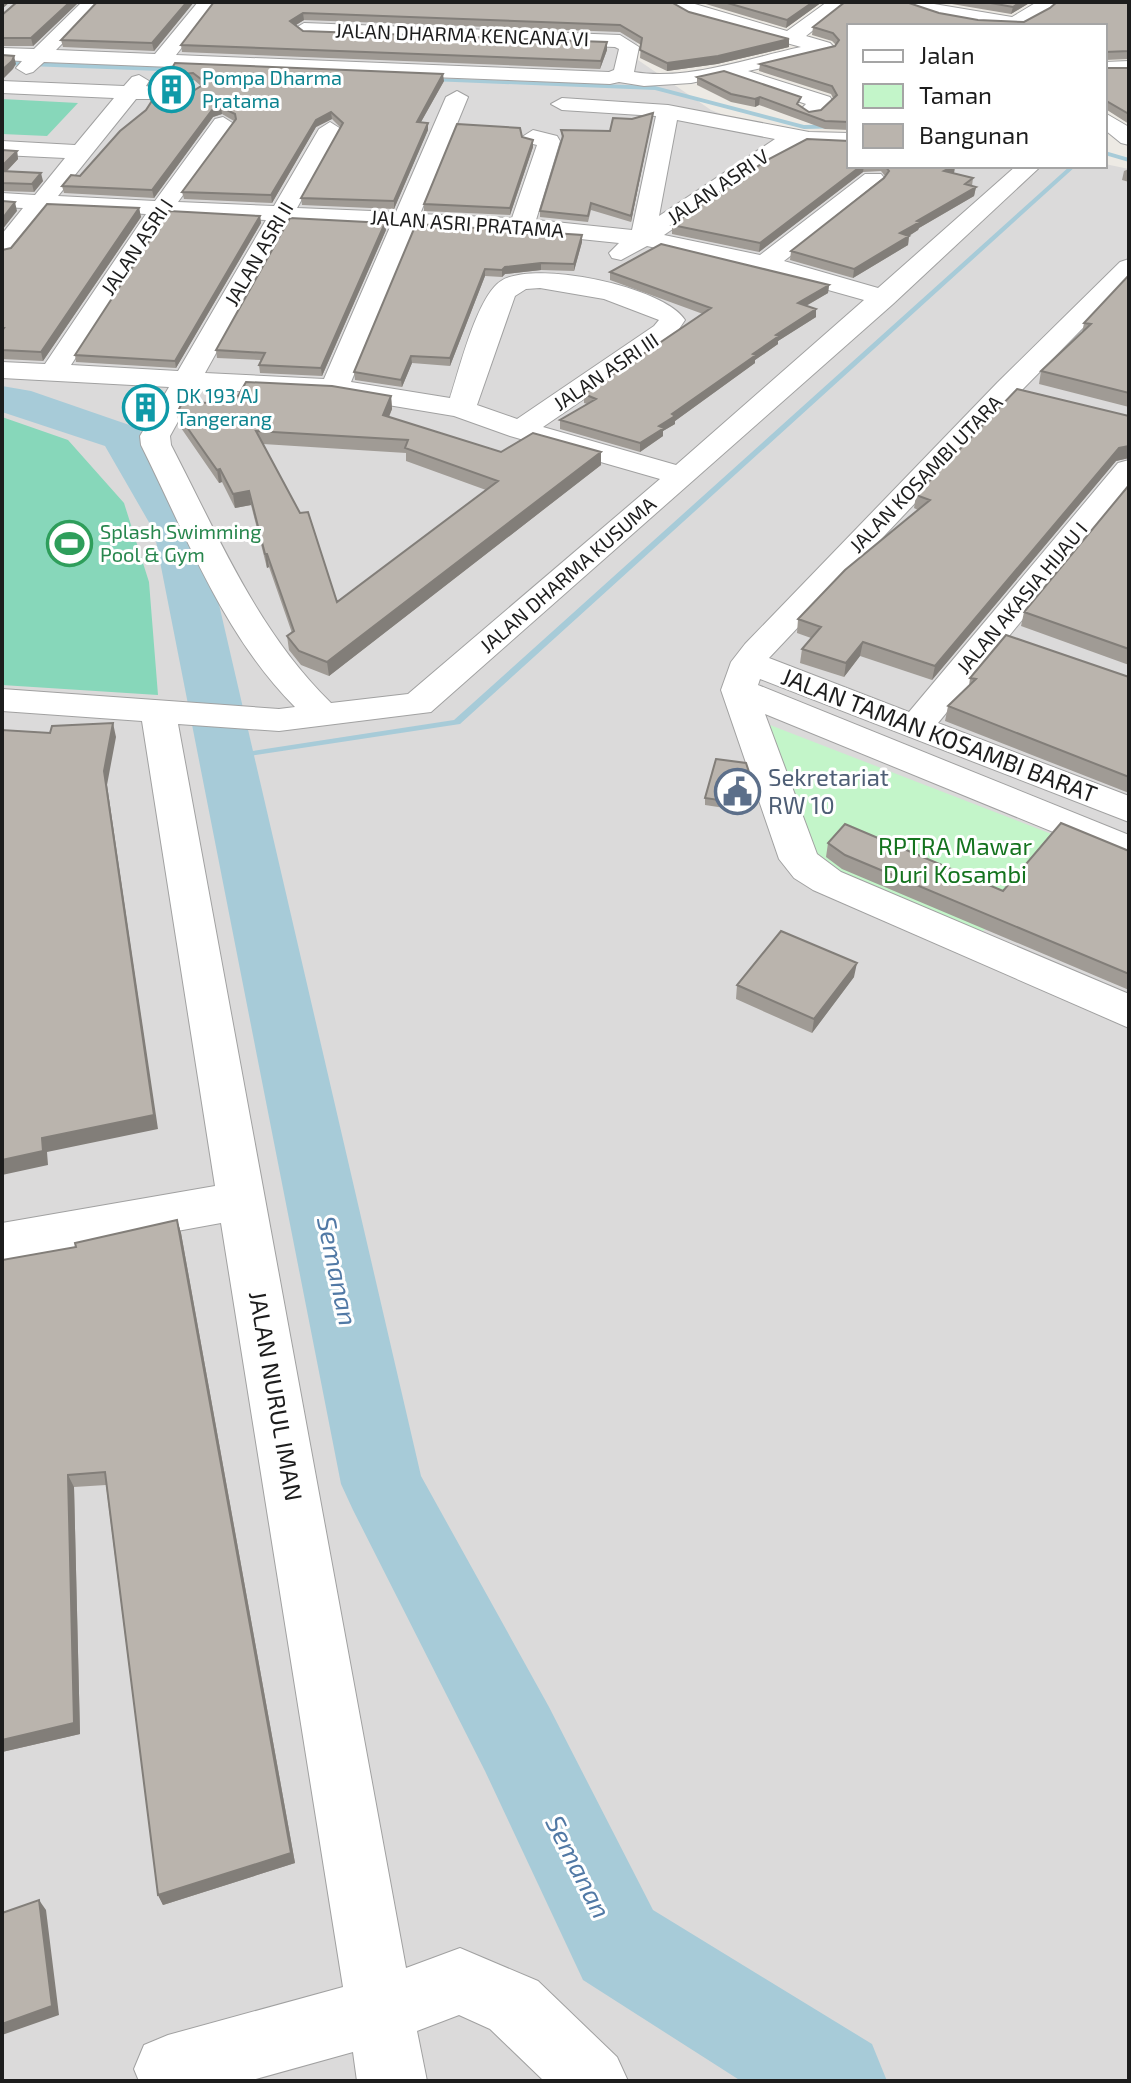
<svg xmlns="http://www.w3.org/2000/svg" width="1131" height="2083" font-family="'Exo 2',sans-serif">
  <rect width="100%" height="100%" fill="#edeae4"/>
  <path fill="#dbdada" d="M2 2H543L637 32 638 60 711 110 777 136 849 133V166L1105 164 1129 169V2081H2Z"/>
  <path fill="#c3f5c9" d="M770 725 1054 835 979 937 818 865Z"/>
  <path fill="#87d7ba" d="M2 99 78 103 47 136 2 134Z
    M2 417 68 440 124 503 149 582 158 695 2 685Z"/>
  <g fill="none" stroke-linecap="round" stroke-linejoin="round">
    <path fill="#a7cbd8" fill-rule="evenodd" d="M2 61 186 68 189 70 186 72 2 65Z
      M429 78 655 86 804 125 849 124V128L804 129 655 90 431 81Z
      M1105 151 1129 158V162L1105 155Z
      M1070 166H1076L460 724 223 760V756L226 755 454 720Z"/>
    <path fill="#a7cbd8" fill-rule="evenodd" d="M2 386 31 391 138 428 202 531 421 1476 549 1707 653 1910 872 2044 887 2081H741L583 1980 485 1771 353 1510 341 1484 154 531 105 446 2 412Z"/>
    <defs>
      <path id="minor" d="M82 2H102L56 50 155 54 198 2H217L176 55 609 72 614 70 619 49 615 47 304 35 294 29 304 23 620 35 639 47 634 72C687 81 749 58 801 47L689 16 663 2H688L787 31 827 2H848L806 36 830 43 835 48 832 52 748 71 830 97 833 102 818 116 810 117 799 111 806 104 724 76 691 83 644 86 619 82 610 84 44 62 33 72 26 74 16 68 22 61 2 60V48L34 49Z
        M900 2H922L1012 17 1037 2H1059C1052 11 1034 24 1022 26 1001 30 913 18 900 2Z
        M1119 2H1129V8L1121 6Z
        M1129 61V73L1105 74V62Z
        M139 75 149 81 146 86 159 89 163 93 152 99H136L58 196 155 201 215 119 223 117 234 124 178 202 274 206 319 129 330 122 341 129 297 208 396 212 446 97 457 91 468 97 420 214 512 218 537 145 525 142 522 137 533 130 557 136 560 141 536 220 632 230 656 116 562 110 551 104 562 98 668 105 809 132 849 133V147L798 143 664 235 760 255 865 174H881L885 179 881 184 784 261 878 288 1016 166H1041L893 304 431 712 279 731 178 724 406 1968 460 1948 538 1981 617 2057 628 2081H544L490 2029 459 2015 417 2031 427 2081H357L353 2052 249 2081H139L134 2069 144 2045 168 2035 343 1987 221 1223 2 1263V1223L215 1186 142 721 2 711V689L279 709 295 707C223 635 186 535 141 445L140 436 169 387 2 378V362L45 364 146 214 47 209 11 255 2 257V234L23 208 2 207V193L35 195 65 158 2 155V141L75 145 114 98 2 93V81L124 86 132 77ZM677 120 775 139 659 216ZM169 215 266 220 178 371 71 365ZM289 222 390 227 324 379 205 373ZM414 228 522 233 619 243 609 253 612 258 621 260 647 246 760 271 864 300 676 465 543 427 673 338 685 320C665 287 534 259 501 281 477 296 459 371 450 398L351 382ZM540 288 604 299 659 320 654 326 517 419 477 405 515 296 526 289ZM196 389 334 396 454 416 510 436 660 479 408 694 331 703C257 631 218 535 171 445L170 436Z
        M1105 113 1129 127V145L1121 143 1105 130Z
        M1129 259V281L1018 394 769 658 909 712 1118 463 1129 460V489L938 723 1129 796V822L760 679 758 685 1129 835V863L765 714 817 854 841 872 1129 994V1028L813 890 794 878 779 859 721 690 731 662 745 644 998 382 1120 262Z"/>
    </defs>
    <use href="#minor" stroke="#a1a1a1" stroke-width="2"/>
    <use href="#minor" fill="#fff" fill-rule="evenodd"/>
  </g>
  <path fill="#a09b95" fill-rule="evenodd" d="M17 2H79L33 46H2V15Z
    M97 2H194L154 51 63 47 61 40Z
    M214 2 689 12 789 39V47L717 64 667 71 640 58 641 45 620 32 304 20 296 25 303 31 607 50 600 69 182 52 181 45Z
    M699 2H822L786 28Z
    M940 2H1031L1011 14Z
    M908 3 939 13 978 20 1024 22 1129 3V59L1105 60 849 26V130L825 129 759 105 755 107 731 102 697 85V77L800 106 809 112 821 110 833 98 831 94 759 71 760 64 835 46 836 45 832 41 812 35 813 27Z
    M175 63 444 81 421 122 428 130 394 209 302 205 301 198 341 128 332 119 316 127 272 203 184 199 182 192 234 121 222 114 213 117 154 198 64 193 62 186 80 176 201 86 194 80 169 82 168 75Z
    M1105 68H1129V124L1107 110 1105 111Z
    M653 113 631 222 591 210 588 222 540 217V211L562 139 561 130 610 131 632 119Z
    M522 137 533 147 510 215 424 211V204Z
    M2 150 17 151 18 159 7 171 43 181 34 192 2 191Z
    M849 166H955L954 173 973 178 972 186 976 187 974 196 919 228 918 230 909 236 908 245 853 278 790 260 791 251 885 176 881 171 863 172 759 252 672 234V225Z
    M1129 169V182L1122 180 1124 171Z
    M139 208 141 217 43 361 2 359V250L11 248Z
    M260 216 261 223 176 368 76 362 75 355Z
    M416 224 582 235V242L574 271 541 270 505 274 502 277 485 276 450 366 412 363 402 387 355 380 354 372Z
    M386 230 322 376 260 373 259 365 261 360 217 358 216 350Z
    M610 272 829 285 828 293 806 306 816 317 778 341V344L755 360V363L675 421V424L663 431V436L640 452 560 429V420L587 404 584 403V394L703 314 610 280Z
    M1129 275V407L1039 384 1041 371 1082 333 1084 323Z
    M391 396 392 409 389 417 501 452H601V465L329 676 301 665 289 650 287 636 292 633 269 567 267 568 251 505 235 508 222 482 219 483 179 425 177 413 233 405ZM263 444 406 453V461L486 490 337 602Z
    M1129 416V458L1116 461 932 680 860 656 844 677 800 663 802 649 811 638 797 633 798 619 918 510 914 508 916 495Z
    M1129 485V665L1021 626 1024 612Z
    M1129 677V793L945 721 948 706 969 686 970 678Z
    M749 782 738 810 705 805V798Z
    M828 843 1003 891 1129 851V990L842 869 826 857Z
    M854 977 812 1033 736 999 737 985Z
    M177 1220 181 1233 295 1863 163 1905 158 1895 106 1485 74 1487 80 1734 2 1752 76 1247Z"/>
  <path fill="#827e79" d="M2 2H10L2 9Z
    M70 2H79L33 46 31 38Z
    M187 2H194L154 51 152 43Z
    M813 2H822L786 28 787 20Z
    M1020 2H1031L1011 14 1013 7Z
    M303 13 304 20 291 28 290 21Z
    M789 39V47L717 64 667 71V63Z
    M607 42V50L600 69 601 61Z
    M14 56 16 64 13 69 2 80V70Z
    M443 74 444 81 417 129V122Z
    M760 97 759 105 755 107V99Z
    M221 107 222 114 213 117 154 198 152 190 212 110Z
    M331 112 332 119 316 127 272 203 271 195 316 120Z
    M653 113 652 119 631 222V216Z
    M428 123V130L394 209V201Z
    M533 140V147L510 215V208Z
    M17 151 18 159 2 176V166Z
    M861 166H864L863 172 759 252 760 243Z
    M947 166H955L954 173 943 180Z
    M41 173 43 181 34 192 32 184Z
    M976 187 974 196 919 228 918 230 899 242 900 233 917 221Z
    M15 202 17 211 2 230V219Z
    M139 208 141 217 43 361 41 352Z
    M260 216 261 223 176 368 175 361Z
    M385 223 386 230 322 376 321 368Z
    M582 235V242L574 271V264Z
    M909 236 908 245 853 278 854 269Z
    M541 263V270L505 274 502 277V270L505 267Z
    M485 269V276L450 366V358Z
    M829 285 828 293 797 311 798 303Z
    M816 309V317L778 341V344L755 360V363L675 421V424L663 431V436L640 452V443L672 414 753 354 776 335Z
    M411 356 412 363 402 387 401 380Z
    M391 396 392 409 384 428 383 415Z
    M1129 446V458L1116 461 932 680 935 666 1119 448Z
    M601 452V465L329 676 327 662Z
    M220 469 222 482 219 483 217 470Z
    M249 491 251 505 235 508 233 494Z
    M265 554H267L269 567 267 568Z
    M863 642 860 656 844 677 846 663Z
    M113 723 116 737 107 785 158 1129 47 1152 48 1165 2 1175V1160L42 1138 104 771Z
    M750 775 749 782 738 810 739 803Z
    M857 963 854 977 812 1033 814 1019Z
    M177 1220 181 1233 295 1863 163 1905 158 1895Z
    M68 1475 74 1487 80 1734 2 1752V1740Z
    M39 1900 46 1910 59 2015 2 2035V2024Z"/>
  <path fill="#bab4ad" stroke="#827e79" stroke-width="2" fill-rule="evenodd" d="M17 2H70L31 38H2V15Z
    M97 2H187L152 43 61 40Z
    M214 2H671L689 12 789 39 718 56 667 63 640 50 642 38 620 25 303 13 290 21 303 31 607 42 601 61 181 45Z
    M724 2H813L787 20Z
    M845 2H906L939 13 978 20 1024 22 1050 8 1057 2 1129 3V51L1105 52V26H849V122L825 121 760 97 755 99 731 94 697 77 724 71 801 97 797 104 809 112 821 110 837 95 832 86 760 64 835 46 839 40 833 33 813 27Z
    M985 2H1020L1013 7Z
    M2 55 14 56 12 61 2 70Z
    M175 63 443 74 417 122 428 123 394 201 301 198 343 123 331 112 316 120 271 195 182 192 236 119 235 114 221 107 212 110 152 190 62 186 71 175 80 176 120 131 146 110 157 93 193 91 206 83 193 73 168 75Z
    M1105 68H1129V114L1108 102 1105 104Z
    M653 113 631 216 591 203 588 216 540 211 563 136 561 130 610 131 613 118 632 119Z
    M457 124 520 128 522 137 533 140 510 208 424 204Z
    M807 139 849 141V166H861L760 243 672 225 767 160Z
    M2 150 17 151 2 166Z
    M885 166H954L944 171 973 178 965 184 976 187 917 221 920 222 900 233 909 236 854 269 791 251 884 178 889 171Z
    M2 171 41 173 32 184 2 183Z
    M2 201 15 202 2 219Z
    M47 204 139 208 41 352 2 350V331L4 328H2V250L11 248Z
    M169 211 260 216 175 361 75 355Z
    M290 218 385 223 321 368 259 365 265 353 216 350Z
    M416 224 582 235 574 264 541 263 505 267 502 270 485 269 450 358 411 356 401 380 354 372Z
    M661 244 829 285 798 303 816 309 776 335 779 336 753 354 756 355 672 414 675 416 659 426 664 428 640 443 560 420 596 399 584 394 711 308 610 272Z
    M1129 275V393L1041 371 1091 324 1084 323Z
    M246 382 332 386 391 396 383 415 501 452 533 433 601 452 327 662 299 651 287 636 294 631 267 554H265L249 491 233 494 220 469 217 470 177 413 183 401 233 405ZM256 431 408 440 405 448 498 481 337 602 308 512 300 513Z
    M1017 389 1129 416V446L1119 448 935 666 863 642 846 663 802 649 821 627 798 619 845 570 930 500 916 495Z
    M1129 485V649L1024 612Z
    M1006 635 1129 677V777L948 706 976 679 970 678Z
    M113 723 104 771 154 1115 42 1138 43 1151 2 1160V730L50 733 52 726Z
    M716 759 746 763 750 775 739 803 705 798Z
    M1061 823 1129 851V974L845 855 828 843 845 824 1003 891Z
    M781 931 857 963 814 1019 737 985Z
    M177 1220 291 1853 158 1895 105 1472 68 1475 74 1723 2 1740V1260L76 1247 75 1243Z
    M39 1900 52 2006 2 2024V1913Z"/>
  <defs>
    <symbol id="building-ring" viewBox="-11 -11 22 22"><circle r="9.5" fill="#fff" stroke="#0f9aa8" stroke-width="1.5"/><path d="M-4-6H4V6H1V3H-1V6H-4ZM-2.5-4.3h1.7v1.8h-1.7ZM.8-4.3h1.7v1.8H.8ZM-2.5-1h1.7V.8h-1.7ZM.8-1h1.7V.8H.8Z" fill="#0f9aa8"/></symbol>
    <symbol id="stadium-ring" viewBox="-11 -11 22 22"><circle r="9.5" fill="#fff" stroke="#2e9e5b" stroke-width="1.5"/><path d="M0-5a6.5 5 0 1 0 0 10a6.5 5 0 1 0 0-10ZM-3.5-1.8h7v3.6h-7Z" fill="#2e9e5b"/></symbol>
    <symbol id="civic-ring" viewBox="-11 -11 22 22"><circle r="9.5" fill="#fff" stroke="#5c6f8a" stroke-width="1.5"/><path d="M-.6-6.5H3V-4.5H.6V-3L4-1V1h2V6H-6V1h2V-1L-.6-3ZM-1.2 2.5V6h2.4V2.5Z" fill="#5c6f8a"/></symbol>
  </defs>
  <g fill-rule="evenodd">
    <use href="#building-ring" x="146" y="64" width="51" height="51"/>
    <use href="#building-ring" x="120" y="382" width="51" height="51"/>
    <use href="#stadium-ring" x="44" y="518" width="51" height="51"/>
    <use href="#civic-ring" x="712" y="766" width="51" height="51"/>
  </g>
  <g text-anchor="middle" stroke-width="6" stroke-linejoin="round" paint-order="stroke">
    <g font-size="20" fill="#1d1d1d" stroke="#fff">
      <text transform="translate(462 35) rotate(2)" y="7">JALAN DHARMA KENCANA VI</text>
      <text transform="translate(718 187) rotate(-34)" y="7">JALAN ASRI V</text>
      <text transform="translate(467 224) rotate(4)" y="7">JALAN ASRI PRATAMA</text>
      <text transform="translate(137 247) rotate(-56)" y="7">JALAN ASRI I</text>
      <text transform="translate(259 254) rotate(-60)" y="7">JALAN ASRI II</text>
      <text transform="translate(606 372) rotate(-34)" y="7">JALAN ASRI III</text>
      <text transform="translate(926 474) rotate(-46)" y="7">JALAN KOSAMBI UTARA</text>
      <text transform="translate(568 575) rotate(-41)" y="7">JALAN DHARMA KUSUMA</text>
      <text transform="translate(1022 598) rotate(-50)" y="7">JALAN AKASIA HIJAU I</text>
    </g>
    <g font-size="20" fill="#0d838f" stroke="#fff" text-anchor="start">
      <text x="202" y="85">Pompa Dharma<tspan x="202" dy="23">Pratama</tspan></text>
      <text x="176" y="403">DK 193 AJ<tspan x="176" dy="23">Tangerang</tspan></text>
    </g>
    <g font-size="20" fill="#27864d" stroke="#fff" text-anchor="start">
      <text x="100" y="539">Splash Swimming<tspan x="100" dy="23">Pool &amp; Gym</tspan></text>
    </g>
    <g font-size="24" fill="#1d1d1d" stroke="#fff">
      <text transform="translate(939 736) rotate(21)" y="8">JALAN TAMAN KOSAMBI BARAT</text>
      <text transform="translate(275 1396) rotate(80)" y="8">JALAN NURUL IMAN</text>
    </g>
    <g font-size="24" fill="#4e5e75" stroke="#fff" text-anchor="start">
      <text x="768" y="786">Sekretariat<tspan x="768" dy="28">RW 10</tspan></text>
    </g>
    <g font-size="24" fill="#14731e" stroke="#fff">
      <text x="955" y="855">RPTRA Mawar<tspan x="955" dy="28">Duri Kosambi</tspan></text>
    </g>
    <g font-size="26" font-style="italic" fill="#5179a5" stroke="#fff">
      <text transform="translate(337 1271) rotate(78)" y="9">Semanan</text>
      <text transform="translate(578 1867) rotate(63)" y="9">Semanan</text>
    </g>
  </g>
  <rect width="1131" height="2083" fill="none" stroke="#1d1d1d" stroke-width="8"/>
  <rect x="847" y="24" width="260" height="144" fill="#ffffff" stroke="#a5a5a5" stroke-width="2"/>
  <rect x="863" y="50" width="40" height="12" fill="#ffffff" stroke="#a5a5a5" stroke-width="2"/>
  <text x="919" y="64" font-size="24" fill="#1d1d1d">Jalan</text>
  <rect x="863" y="84" width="40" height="24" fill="#c3f5c9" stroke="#a5a5a5" stroke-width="2"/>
  <text x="919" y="104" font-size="24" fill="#1d1d1d">Taman</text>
  <rect x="863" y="124" width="40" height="24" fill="#bab4ad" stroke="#a5a5a5" stroke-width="2"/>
  <text x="919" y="144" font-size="24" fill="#1d1d1d">Bangunan</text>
</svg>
